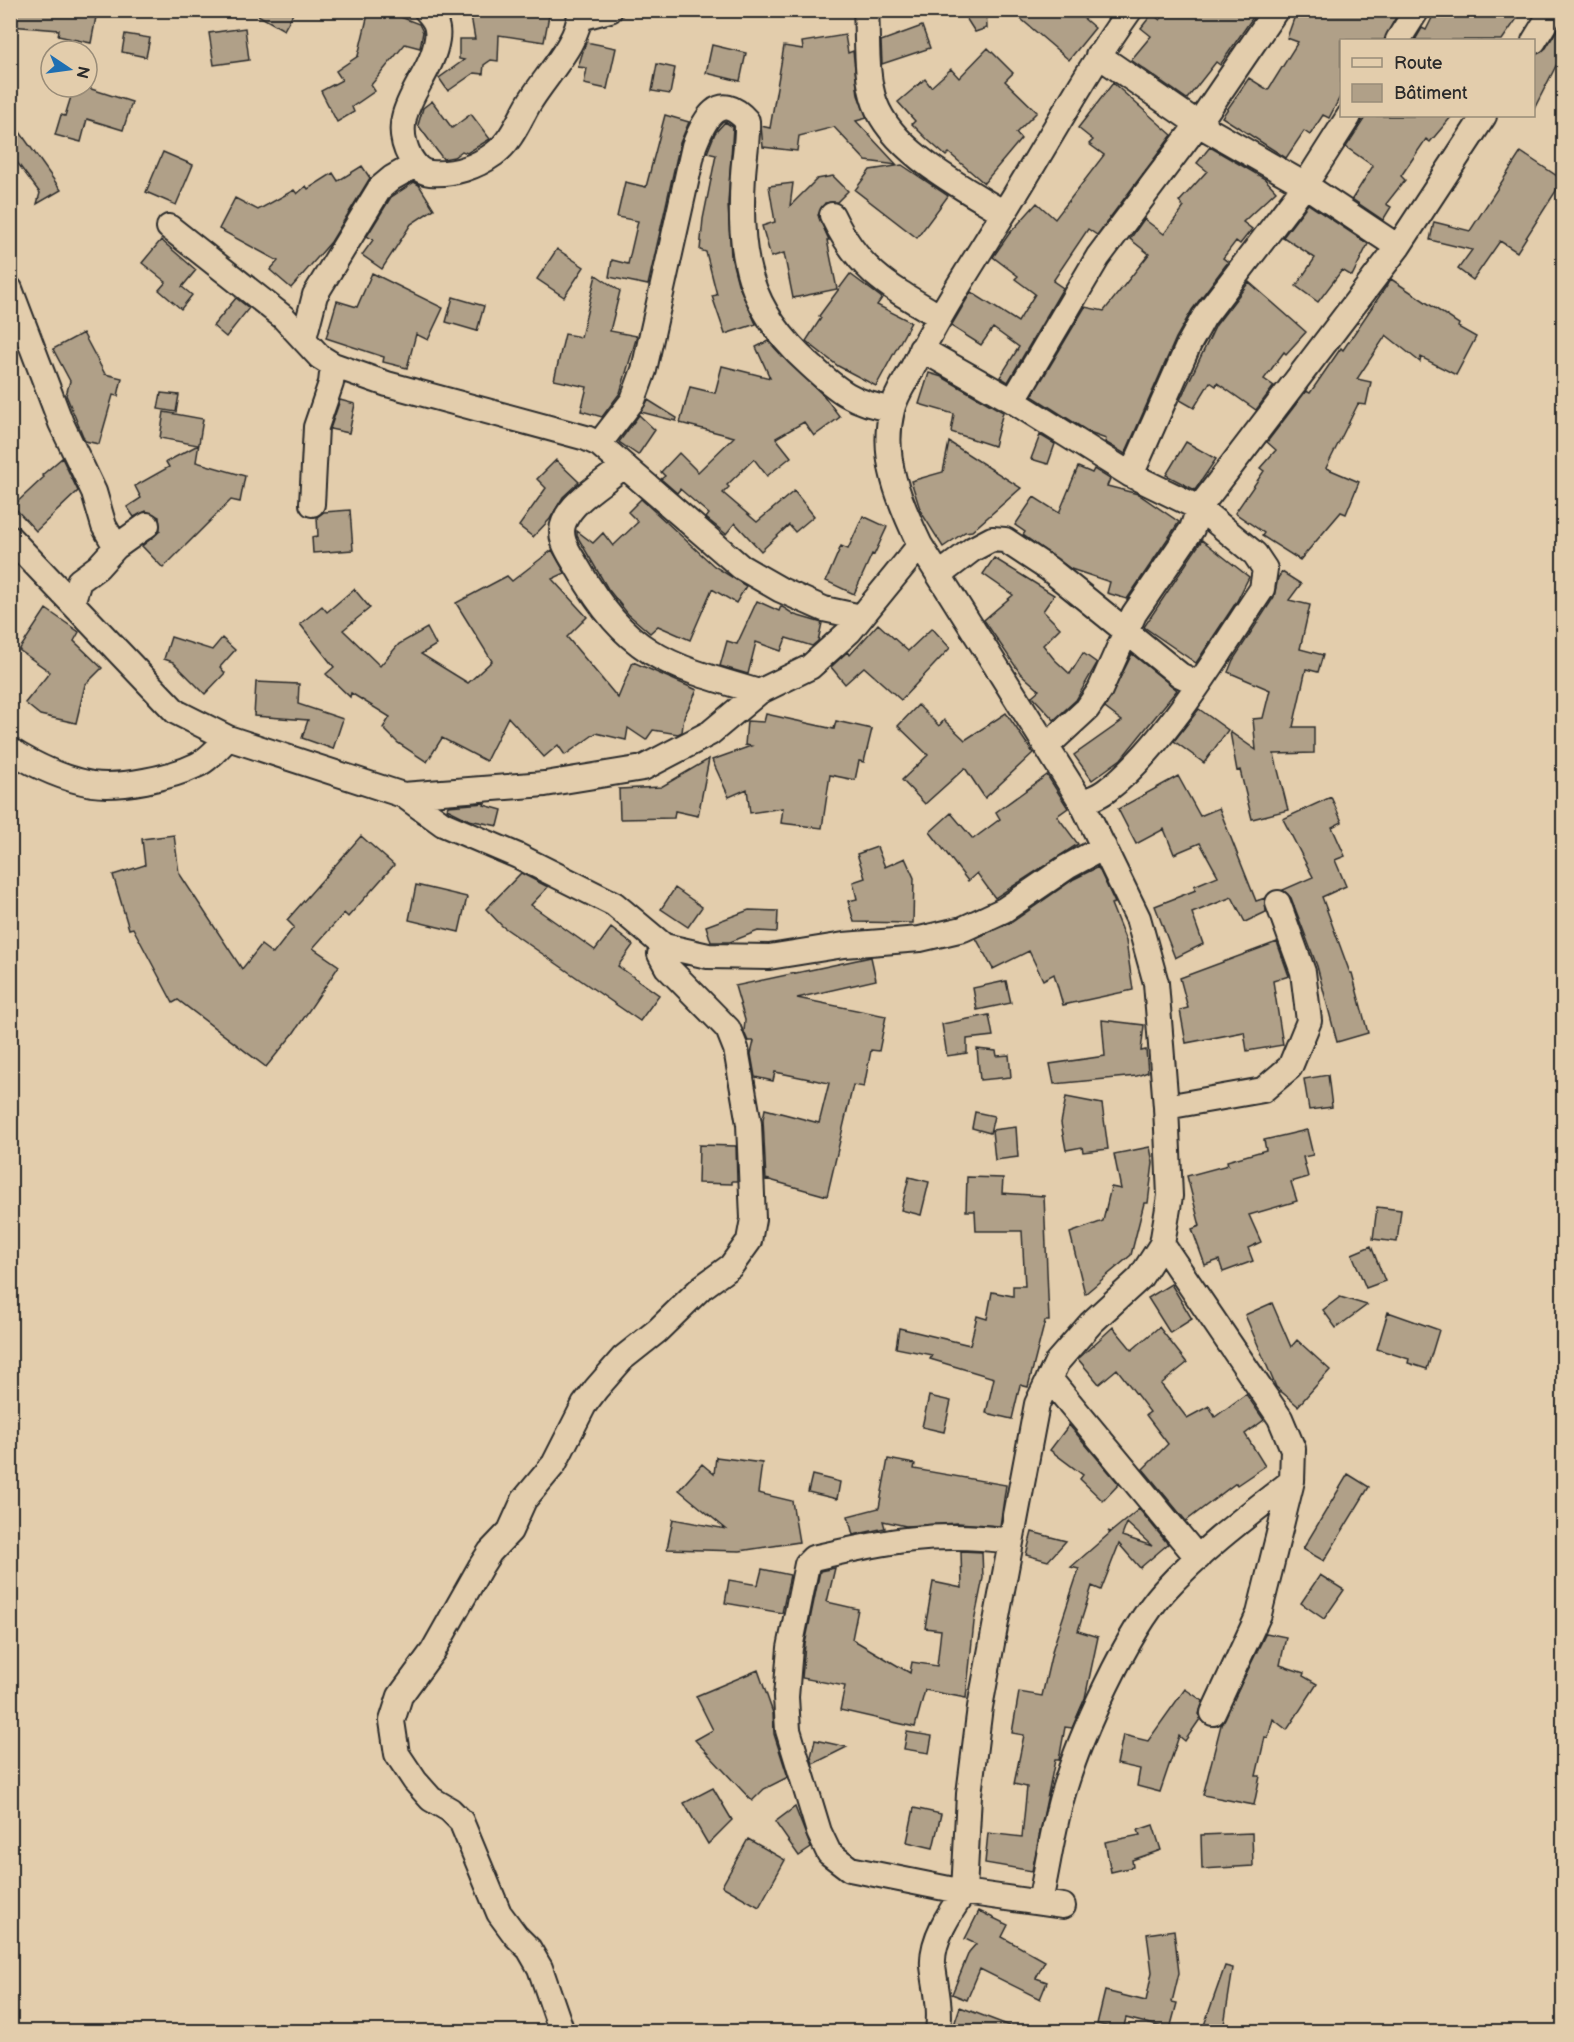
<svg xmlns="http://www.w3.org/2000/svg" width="1574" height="2042" font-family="'Balsamiq Sans',sans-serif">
  <rect width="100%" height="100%" fill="#e3cdac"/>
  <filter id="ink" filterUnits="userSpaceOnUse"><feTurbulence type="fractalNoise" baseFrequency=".0167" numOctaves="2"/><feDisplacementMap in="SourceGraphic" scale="12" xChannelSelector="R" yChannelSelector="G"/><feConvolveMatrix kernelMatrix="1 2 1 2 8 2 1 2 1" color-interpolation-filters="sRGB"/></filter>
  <g filter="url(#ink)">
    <path fill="#b0a088" stroke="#2b2b2b" stroke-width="1.5" fill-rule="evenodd" d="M10 10H69L96 17 91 43 58 36 59 30 10 26Z
      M249 10H295L284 30Z
      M369 10 398 16 419 24 423 32 420 48 405 44 371 85 375 91 352 107 354 112 337 122 321 91 342 80 336 71 358 56Z
      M470 10H550L544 42 499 35 498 61 491 60 484 65 483 74 474 73 448 91 439 78 464 60 459 59V39H475Z
      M961 10H986L987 28 975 32Z
      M1030 10H1074L1095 28 1069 60 1021 19Z
      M1168 10H1258L1220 65 1216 62 1187 99 1131 60 1151 36 1141 28 1152 14 1160 20Z
      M1297 10H1393L1398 13 1384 40H1341V95L1329 118 1323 115 1310 135 1304 131 1286 158 1222 117 1249 78 1268 90 1298 42 1287 38Z
      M1436 10H1523L1502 40H1415L1422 28 1426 30Z
      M1563 20V52L1533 111V57L1546 48Z
      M922 26 930 48 882 64 881 41Z
      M245 28 249 60 214 65 209 33Z
      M125 34 150 38 146 57 122 52Z
      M845 35 848 53 853 51 858 95 867 118 856 121 897 165 866 161 834 127 799 136 797 151 763 147 761 126 770 128 784 46 803 49 802 42Z
      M586 42 616 48 607 89 584 84 587 68 578 67Z
      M712 45 746 53 740 81 706 73Z
      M988 48 1013 73 1005 81 1037 112 1016 133 1021 139 984 183 949 153 946 156 929 141 912 124 915 121 898 102 925 79 931 87 951 69 959 78Z
      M657 64 675 68 670 94 652 91Z
      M1113 83 1172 135 1097 235 1088 229 1053 281 1063 288 1008 382 1000 377 1019 347 993 328 981 345 951 326 971 292 1018 322 1035 294 1015 279 1018 276 993 257 1009 234 1037 203 1055 219 1104 155 1089 144 1093 140 1078 128Z
      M74 87H85L132 102 123 130 87 119 81 142 55 135 61 115 65 116Z
      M432 101 452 128 471 114 490 139 467 153 462 151 454 157 443 159 418 125 423 108Z
      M665 115 689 122 680 143 648 285 609 277 612 260 628 264 638 221 617 217 625 182 646 187Z
      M1366 116H1452L1430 142 1426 139 1401 176 1405 180 1386 204 1391 207 1383 220 1352 199 1373 166 1346 147Z
      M10 118 61 190 37 204 40 193 10 153Z
      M725 122 733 127 728 203 731 257 738 284 756 324 725 334 712 296 717 295 706 252 700 250 703 219 716 155 707 153 715 133Z
      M1210 147 1265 179 1276 191 1243 222 1252 229 1240 244 1236 241 1223 258 1228 262 1192 310 1176 338 1125 454 1105 442 1106 439 1092 434 1032 396 1085 307 1104 311 1149 254 1130 239 1144 219 1164 234 1184 207 1179 202 1207 171 1197 163Z
      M163 152 193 165 176 205 146 192Z
      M1521 152 1563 180 1517 252 1500 241 1473 280 1458 269 1472 250 1430 240 1434 222 1470 231Z
      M902 165 948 196 917 238 855 190 870 170Z
      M362 166 370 178 331 242 291 288 270 270 278 261 219 229 235 198 258 210 294 190 297 194 306 186 308 189 333 173 338 181Z
      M833 176 848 191 837 202 825 203 818 215 829 240H827L837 289 793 298 784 253 771 257 762 226 775 222 769 186 793 183 790 206 817 179Z
      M414 182 419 185 434 209 411 224 382 269 362 255 373 240 367 236 391 197Z
      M1308 204 1368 244 1352 276 1342 270 1318 302 1296 286 1315 258 1283 237Z
      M161 240 196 270 182 287 192 295 181 309 159 290 166 282 142 263Z
      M557 249 584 267 564 297 537 279Z
      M372 273 443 308 428 340 416 334 407 368 383 362 384 357 326 338 337 301 357 307Z
      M850 274 882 298 877 305 911 322 876 386 838 366 806 341 821 318 819 316Z
      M596 275 620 291 610 331 637 336 620 393 602 417 581 411 587 387 554 380 565 334 581 337Z
      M1391 279 1459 324 1458 327 1476 337 1456 375 1421 357 1420 362 1386 335 1357 379 1371 382 1366 405 1358 404 1326 468 1359 482 1346 514 1341 512 1300 560 1262 536 1264 533 1235 513 1264 471 1260 468 1276 450 1267 442 1306 391 1310 393 1341 348 1343 350Z
      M1249 282 1306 332 1286 354 1284 352 1264 379 1274 386 1256 410 1217 383 1216 386 1210 382 1194 408 1180 400 1216 325Z
      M453 297 484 306 477 331 446 322Z
      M236 298 249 308 226 337 213 326Z
      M83 333 105 374 122 378 118 396 113 395 99 444 85 441 66 395 70 381 53 349Z
      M768 341 824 396 840 417 814 436 804 422 776 438 791 457 767 476 754 459 727 485 729 487 723 493 757 522 794 491 814 516 795 532 789 525 761 551 735 523 726 534 706 518 709 514 680 489 677 493 661 479 665 476 661 472 679 453 698 472 734 437 680 423 690 387 715 393 722 366 770 378 756 347Z
      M929 373 942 377 1003 412 994 446 951 432 954 414 919 404Z
      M161 393 179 395 176 412 158 409Z
      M340 400 355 404 349 433 330 429Z
      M648 400 677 418 676 421 641 412Z
      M164 412 203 419 196 462 245 476 240 502 231 500 163 568 142 546 160 531 159 517 146 511 134 517 127 507 141 498 135 486 169 467 166 462 198 445 160 438Z
      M639 415 655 430 638 455 619 442Z
      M1040 435 1055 444 1048 464 1031 459Z
      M949 442 1021 488 972 531 965 532 943 547 921 512 911 481 943 472Z
      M1186 442 1216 459 1195 490 1166 475Z
      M62 458 78 491 36 531 13 506 44 477 42 475Z
      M556 460 579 482 563 497 550 519 533 537 519 526 546 488 537 479Z
      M1078 467 1092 473 1094 469 1110 479 1107 486 1138 494 1179 522 1127 599 1107 593 1110 582 1071 569 1023 535 1025 532 1015 525 1034 497 1059 513Z
      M641 499 714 566 746 586 736 603 712 589 690 640 658 626 650 633 628 614 608 589 577 536V531L593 543 603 533 613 546 638 522 628 512Z
      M350 510 353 550 313 553 312 537 318 536 317 517 324 512Z
      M863 516 887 527 874 555 872 554 854 594 826 581 841 546 848 549Z
      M1202 540 1249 577 1237 601 1196 663 1144 627Z
      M552 550 565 573 552 579 587 617 567 637 618 698 633 662 697 690 684 717 682 732 678 734 653 730 646 740 628 728 626 740 596 733 565 755 558 745 544 757 508 717 486 761 442 738 427 762 398 743 383 728 390 717 351 693 350 697 326 674 334 667 300 624 322 606 327 612 354 589 370 608 343 630 380 666 399 644 427 628 436 645 421 654 468 683 492 661 456 603 507 576 512 581Z
      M994 558 1054 595 1043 611 1060 628 1043 645 1054 659 1070 674 1083 653 1097 663 1076 700 1054 720 1032 696 1039 690 1020 673 984 620 1013 595 983 574Z
      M1282 572 1301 584 1289 600 1310 605 1300 649 1323 655 1318 672 1306 669 1293 727H1314V753L1274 754 1288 810 1252 819 1240 770 1237 771 1230 732 1256 750 1253 719 1263 718 1270 690 1228 672 1233 660 1274 597 1278 578Z
      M757 601 779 611 781 606 795 615 822 623 818 641 812 646 786 638 781 651 756 642 748 674 720 666 727 641 737 644Z
      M46 609 79 632 74 641 102 668 85 685 76 723 40 715 25 703 50 672 19 650Z
      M878 624 908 651 932 628 950 648 901 700 864 667 845 684 831 667 847 652 850 655Z
      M171 637 212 650 222 638 235 650 220 667 225 673 205 694 173 662 164 659Z
      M1132 654 1177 690 1121 759 1092 780 1074 755 1122 721 1105 708Z
      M256 682 299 684 298 704 343 719 333 749 302 738 308 720 254 716Z
      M918 705 939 726 944 720 965 740 1006 713 1033 753 985 798 965 768 925 804 902 780 928 755 898 726Z
      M1199 709 1228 730 1204 763 1174 741Z
      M766 714 834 729 836 721 872 729 864 762 859 761 855 780 830 775 822 828 781 823 783 808 750 813 747 789 729 797 712 760 751 746 745 745 747 721 764 722Z
      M709 759 698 816 675 811 674 818 620 819 619 789 661 787Z
      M1047 775 1068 808 1057 816 1078 844 995 898 977 873 968 881 930 832 951 813 973 839 1000 819 996 812Z
      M1178 776 1200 816 1219 808 1256 901 1265 898 1266 912 1245 922 1232 897 1192 913 1203 944 1175 958 1155 906 1196 890 1194 886 1218 876 1200 843 1174 854 1164 829 1136 844 1118 809Z
      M1331 797 1342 822 1332 827 1345 856 1335 860 1346 886 1322 897 1350 973H1352L1368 1033 1337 1042 1317 966 1291 898 1283 890 1313 877 1283 819Z
      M485 803 484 805 502 810 498 826 469 820 447 809 448 806Z
      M174 835 179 873 242 969 261 945 273 954 294 927 287 920 361 836 394 865 348 917 344 913 313 948 339 966 293 1034 266 1067 178 1000 173 1003 133 928 129 929 113 875 145 865 142 839Z
      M877 847 885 867 905 858 914 878 913 923 854 922 848 901 857 899 853 882 865 878 857 854Z
      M1098 867 1115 903 1111 904 1126 941 1133 990 1063 1005 1054 974 1043 980 1029 951 993 969 976 938 1012 922 1074 879Z
      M521 873 548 887 531 905 595 950 611 928 633 945 618 966 659 995 640 1021 502 926 486 909Z
      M416 885 467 897 459 932 409 920Z
      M675 888 702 907 688 927 661 909Z
      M749 910 778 911 777 932 758 931 730 942H711L706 926Z
      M1277 942 1289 976 1273 981 1283 1045 1247 1051 1244 1032 1186 1043 1180 1010 1188 1008 1180 978Z
      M871 957 876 980 797 998 886 1016 879 1051 871 1050 864 1087 853 1085 827 1196 766 1179V1181L763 1119 765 1109 819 1123 829 1083 775 1072 773 1081 755 1077 751 1054 754 1041H748L744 1032 745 1020 735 986Z
      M1006 981 1011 1003 977 1010 973 988Z
      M989 1015 993 1036 967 1039V1053L947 1056 942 1024Z
      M1102 1020 1144 1025 1141 1051 1146 1050 1148 1072 1137 1076 1054 1084 1050 1064 1105 1056Z
      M977 1049 996 1051 997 1056 1009 1055 1011 1077 980 1080Z
      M1328 1075 1332 1107 1309 1110 1304 1079Z
      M1066 1097 1102 1104 1108 1149 1083 1152 1082 1147 1066 1150 1061 1123Z
      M975 1112 994 1116 990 1133 972 1128Z
      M1016 1127 1018 1157 995 1160 992 1130Z
      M1307 1130 1313 1155 1303 1157 1308 1177 1291 1182 1297 1201 1249 1215 1261 1242 1248 1248 1253 1261 1223 1272 1219 1260 1205 1265 1192 1229 1200 1226 1187 1176 1228 1165 1227 1161 1266 1150 1264 1140Z
      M699 1145 736 1146 737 1181H732V1184L698 1183Z
      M1150 1147 1153 1163 1148 1203H1144L1131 1255 1085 1294 1070 1233 1103 1221 1111 1187 1121 1189 1114 1154Z
      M909 1177 929 1182 921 1215 901 1210Z
      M967 1177 1003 1178 1002 1193 1044 1196 1049 1321H1045L1028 1387 1020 1385 1012 1419 986 1413 994 1378 930 1359 932 1355 896 1348 899 1328 970 1345 977 1316 987 1319 992 1292 1013 1296V1286H1025L1022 1231H976L975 1211H966Z
      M1377 1207 1401 1210 1397 1242 1373 1239Z
      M1371 1246 1385 1281 1366 1288 1352 1254Z
      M1171 1284 1192 1319 1170 1333 1148 1298Z
      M1340 1297 1367 1305 1336 1328 1323 1310Z
      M1272 1303 1291 1347 1297 1340 1330 1370 1298 1406 1276 1387 1245 1315Z
      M1388 1312 1439 1330 1427 1369 1408 1363 1409 1359 1377 1349Z
      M1113 1327 1132 1350 1159 1327 1187 1363 1161 1384 1187 1418 1209 1406 1215 1417 1246 1394 1264 1420 1245 1434 1265 1466 1237 1485 1236 1483 1186 1521 1143 1469 1168 1444 1146 1415 1150 1412 1117 1369 1099 1384 1078 1359Z
      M929 1396 951 1401 944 1432 922 1427Z
      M1069 1425 1119 1484 1103 1501 1080 1479 1083 1475 1050 1450Z
      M716 1457 762 1463 758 1493 792 1501 799 1542 740 1551 667 1549 673 1519 726 1529 679 1490 702 1464 714 1474Z
      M888 1459 915 1464 914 1469 1006 1485 1000 1526 958 1523 906 1526 883 1521 885 1528 853 1535 848 1516 879 1508Z
      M1348 1474 1369 1487 1324 1561 1303 1549Z
      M812 1475 840 1482 837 1499 808 1492Z
      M1139 1509 1168 1544 1140 1568 1119 1544 1101 1590 1092 1586 1078 1631 1098 1637 1085 1698 1072 1728 1065 1727 1059 1760H1055L1032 1871 985 1863 988 1833 1022 1837 1027 1787 1014 1784 1024 1735 1012 1733 1019 1692 1042 1696 1053 1648 1079 1569 1071 1567 1110 1533 1108 1531 1111 1532ZM1127 1523 1152 1546 1122 1536Z
      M1032 1532 1066 1541 1048 1561 1026 1555Z
      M961 1551 982 1552 983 1578 974 1622 966 1698 925 1690 915 1727 840 1710 845 1686 802 1678 805 1644 820 1571 835 1568 827 1602 858 1609 852 1639 910 1673 912 1662 937 1666 941 1630 925 1628 933 1582 962 1588Z
      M762 1569 790 1575 782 1613 725 1603 729 1580 758 1585Z
      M1320 1575 1344 1590 1324 1619 1301 1603Z
      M1266 1633 1286 1637 1280 1665 1304 1673 1303 1676 1317 1684 1287 1730 1273 1719 1268 1738 1265 1737 1256 1776H1260L1254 1805 1203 1795 1221 1725Z
      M758 1670 773 1713 774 1734 788 1777 764 1789 752 1801 695 1740 713 1730 696 1696Z
      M1185 1689 1203 1701 1199 1714 1200 1719 1185 1741 1179 1736 1160 1792 1137 1786 1140 1769 1117 1764 1123 1735 1148 1741Z
      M907 1732 932 1736 929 1753 904 1749Z
      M815 1740 847 1747 813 1764 811 1757Z
      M713 1788 732 1820 708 1844 684 1803Z
      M795 1807 811 1848 799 1856 775 1822Z
      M914 1808 941 1814 933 1848 907 1842Z
      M1153 1825 1161 1850 1132 1860 1133 1867 1111 1872 1105 1842 1140 1835 1138 1830Z
      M1252 1833 1253 1866 1202 1869 1201 1835Z
      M748 1839 785 1860 759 1907 722 1886Z
      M979 1911 1008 1925 1002 1937 1045 1961 1036 1978 1047 1982 1040 1999 980 1969 967 2000 952 1994 969 1952 976 1944 965 1939Z
      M1174 1930 1179 1973 1172 2002 1177 2003 1170 2029 1126 2018 1123 2030 1097 2024 1105 1991 1146 2001 1152 1972 1147 1934Z
      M1225 1966 1233 1968 1223 2031H1202Z
      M960 2007 1021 2030V2031H952Z"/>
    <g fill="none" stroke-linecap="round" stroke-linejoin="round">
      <defs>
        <path id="minor" d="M426 10C434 19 439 26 437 39 431 82 385 111 410 157 415 165 420 172 430 173 453 175 476 167 494 154 510 143 519 121 528 105 543 78 581 42 580 10
          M866 10C868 40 865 75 875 103 893 152 962 187 1004 213
          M580 18 610 10
          M1398 40 1417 10
          M1534 41 1553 10
          M1098 55 1198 124 1305 185 1398 247
          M832 215C859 271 888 286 939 316
          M169 227 283 317 320 357 333 365 387 384 586 438 599 444 741 567 781 590 824 609 861 617
          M10 289 61 423 94 492 104 526 116 547
          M304 338 315 295 380 188 392 178 415 165
          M921 349 1013 401 1131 475 1199 508 1255 554 1265 569 1262 589C1220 651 1165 746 1107 790 1100 796 1090 799 1082 803
          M1013 401 1098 257 1198 124 1276 10
          M599 444 633 400 644 370 694 146C704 120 719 89 747 121 748 139 744 157 743 175 738 255 747 309 810 365 837 390 854 404 892 409
          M623 466C606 482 573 499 564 522 557 538 570 554 578 568 628 656 666 665 759 692
          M1131 475 1189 344 1204 317 1305 185 1349 116
          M312 504 316 427 331 383 333 365
          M10 538 176 712 228 738 403 795 443 824 518 856 614 904 664 946 708 956 769 957 844 945 920 939 963 929 1004 910 1067 867 1104 847
          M939 575 973 549 992 539 1005 540 1049 569 1180 675 1197 683
          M72 603 79 581 98 567 116 547 147 525
          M1047 746 1087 709 1100 690 1134 614 1192 529 1199 508 1398 247 1484 116
          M10 750C34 765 64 779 92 784 121 788 170 778 197 765 208 760 219 747 228 738
          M403 795 545 784 643 768 710 733 759 692 810 667 850 631 920 545
          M1166 1107 1263 1090 1290 1067 1309 1021 1303 972 1278 903
          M1162 1244 1280 1418 1293 1449 1292 1481 1259 1614 1213 1713
          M1049 1378 1198 1558
          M1040 1902C1048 1865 1053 1826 1064 1790 1080 1736 1127 1632 1164 1591 1202 1549 1248 1515 1292 1481
          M1063 1906 964 1892 969 1794 980 1707 1037 1404 1057 1362 1091 1323 1140 1278 1162 1244 1170 1196 1166 1107 1156 983 1138 918 1082 803 920 545C900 503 880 458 892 410 895 396 905 382 912 369 938 316 971 266 1002 216 1045 148 1083 76 1130 10
          M562 2032 540 1968 529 1949 516 1936 499 1913 461 1821 450 1810 431 1799 415 1781 397 1754 392 1721 400 1696 433 1651 481 1566 490 1552 510 1531 524 1500 554 1464 584 1405 596 1389 623 1358 657 1331 701 1288 731 1266 749 1241 753 1219 749 1124 736 1049 728 1029 667 967 660 954 664 946
          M938 2032C941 2005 936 1991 933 1966 931 1940 950 1912 964 1892L850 1869 829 1853 819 1832 788 1730 786 1697 790 1648 807 1564 813 1558C886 1541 935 1531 1010 1541"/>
      </defs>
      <use href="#minor" stroke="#2b2b2b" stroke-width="28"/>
      <use href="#minor" stroke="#e3cdac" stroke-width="24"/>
    </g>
  </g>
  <rect width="1574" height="2042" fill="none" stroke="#e3cdac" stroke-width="36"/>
  <rect x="18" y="18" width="1538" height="2006" fill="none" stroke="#2b2b2b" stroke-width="2" filter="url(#ink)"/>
  <rect x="1340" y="39" width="195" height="78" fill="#e3cdac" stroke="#998c78" stroke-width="1.5"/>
  <rect x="1352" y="58" width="30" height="9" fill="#e3cdac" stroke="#998c78" stroke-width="1.5"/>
  <text x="1394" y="69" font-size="18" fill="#2b2b2b">Route</text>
  <rect x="1352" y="84" width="30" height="18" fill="#b0a088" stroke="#998c78" stroke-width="1.5"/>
  <text x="1394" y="99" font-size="18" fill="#2b2b2b">Bâtiment</text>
  <g transform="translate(69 69) rotate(103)"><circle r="28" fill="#e3cdac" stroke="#998c78" stroke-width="1.5"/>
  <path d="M0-4.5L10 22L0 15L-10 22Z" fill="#1f6fb2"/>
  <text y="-9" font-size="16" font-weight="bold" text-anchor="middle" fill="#2b2b2b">N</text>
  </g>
</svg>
